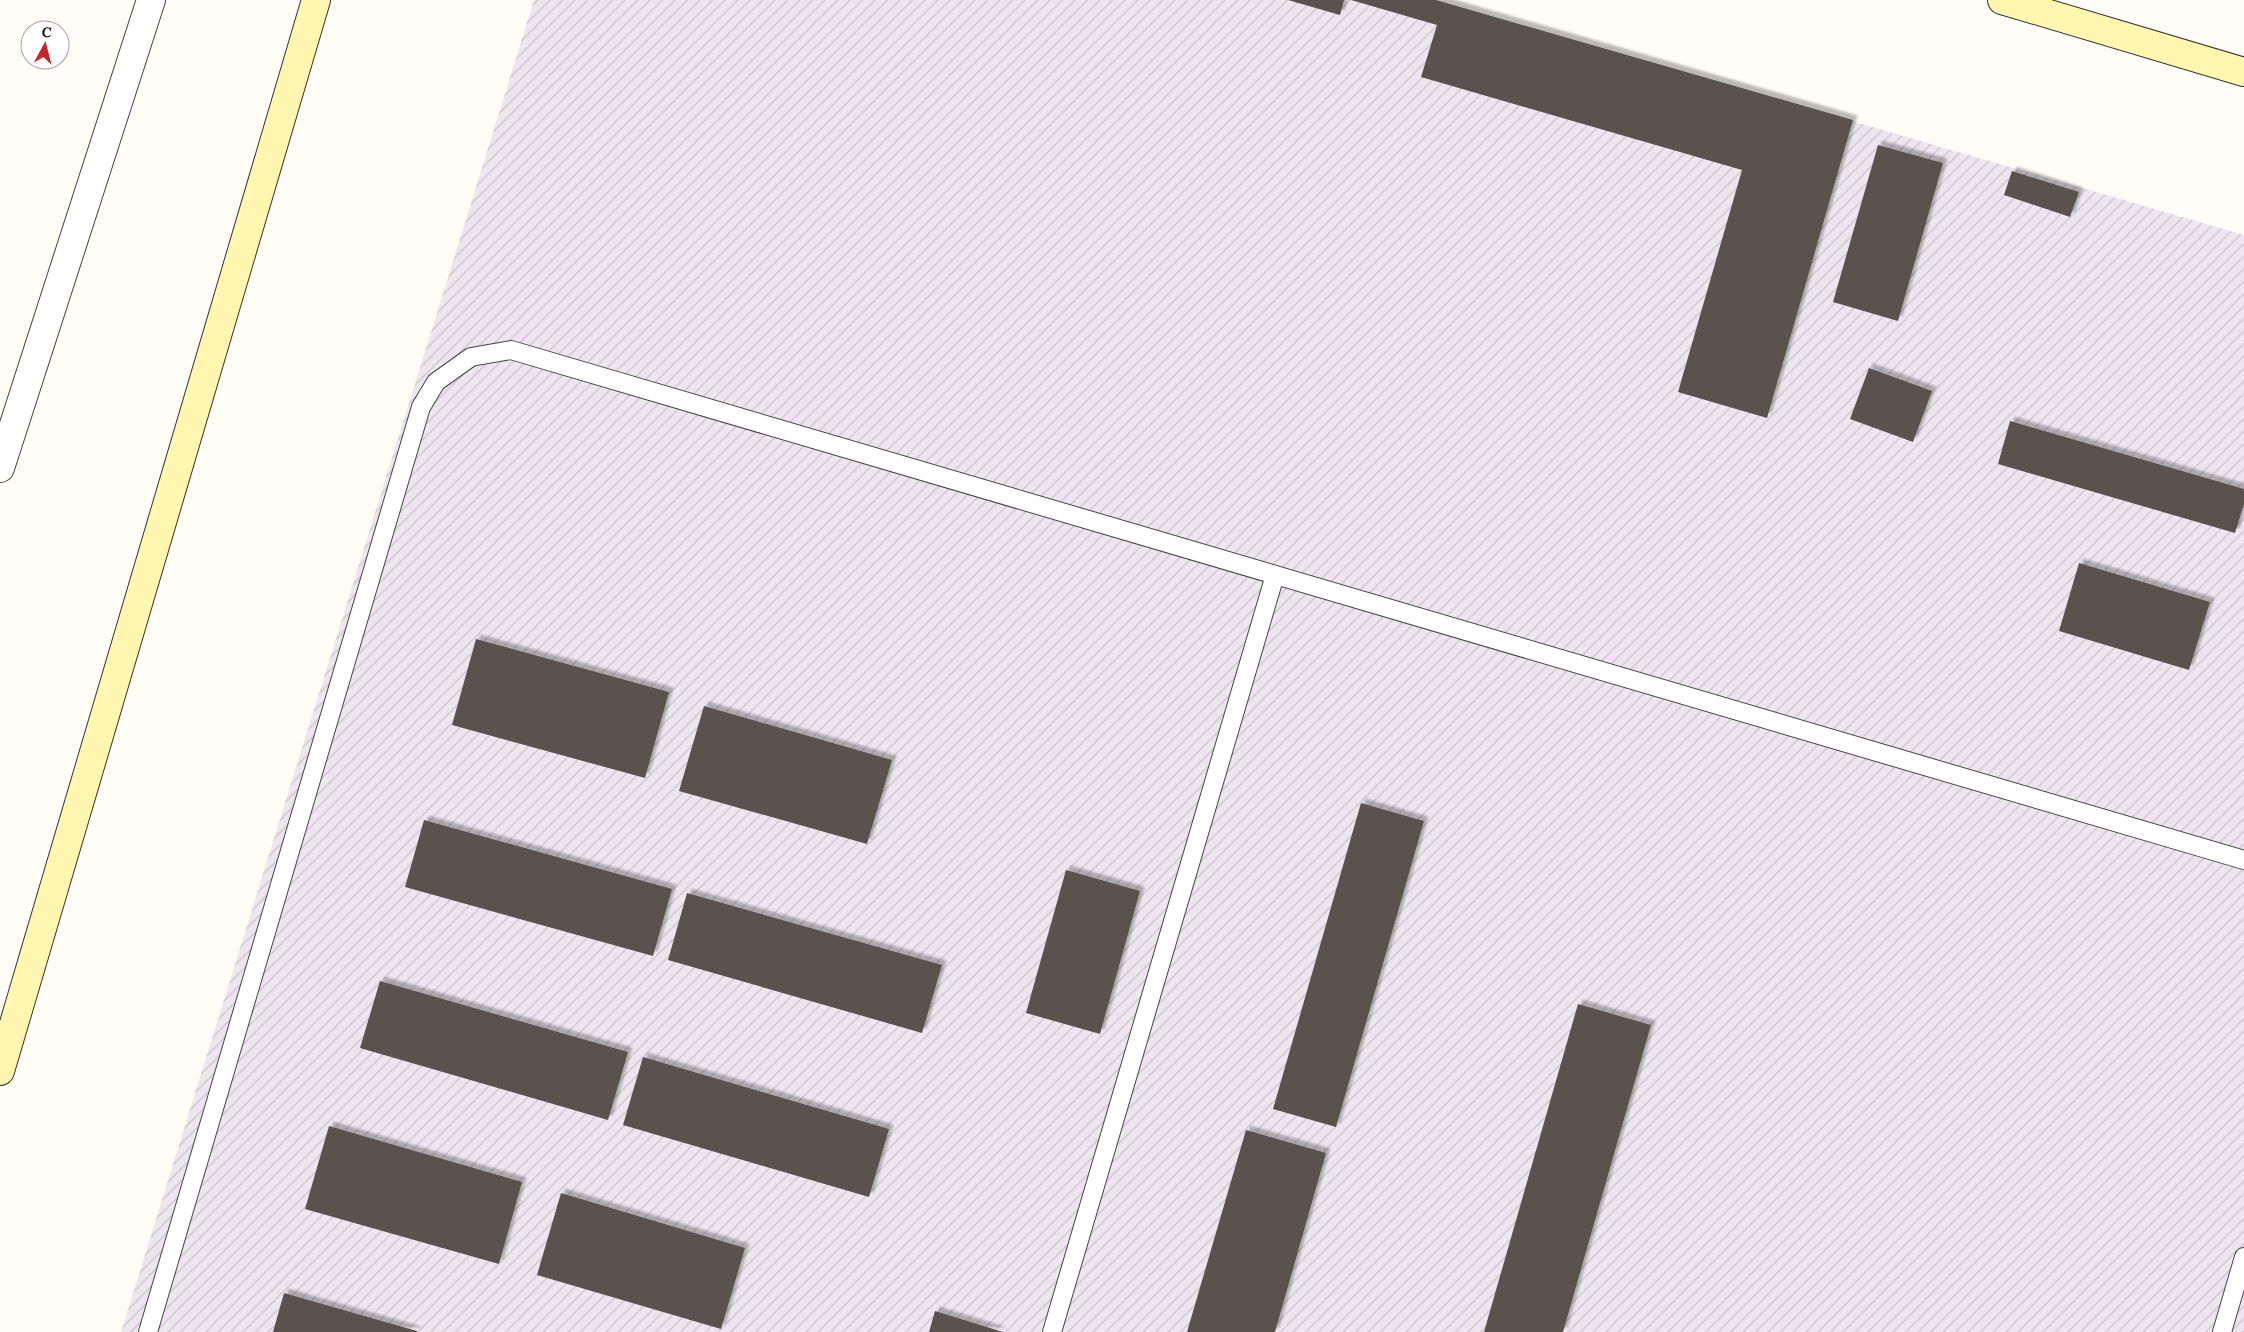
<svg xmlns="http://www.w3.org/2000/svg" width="2244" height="1332" font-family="Lora,serif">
  <defs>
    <pattern id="industrial-furrows" width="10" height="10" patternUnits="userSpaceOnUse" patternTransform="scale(1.25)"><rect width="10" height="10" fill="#eee6ef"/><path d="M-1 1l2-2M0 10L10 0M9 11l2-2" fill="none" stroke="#cbc4cc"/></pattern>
    <filter id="shadow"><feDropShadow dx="4.5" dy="-4.5" stdDeviation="1" flood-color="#0004"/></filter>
  </defs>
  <rect width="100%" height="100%" fill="#fffdf5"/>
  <path fill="url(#industrial-furrows)" d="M534 0H1436L2244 235V1332H121Z"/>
  <path fill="#5a524d" filter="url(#shadow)" d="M1288 0H1344L1340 15Z
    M1351 0H1436L1853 120 1767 418 1678 392 1742 170 1421 77 1437 25Z
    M1878 145 1943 163 1898 321 1833 302Z
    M2012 171 2079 192 2070 217 2004 195Z
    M1869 368 1932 391 1913 442 1850 419Z
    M2010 421 2244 489V504L2235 533 1998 464Z
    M2079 563 2210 602 2189 670 2059 631Z
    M476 639 669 692 645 778 452 725Z
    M704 706 892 760 867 844 679 791Z
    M1361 803 1424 821 1336 1127 1273 1109Z
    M424 820 672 889 653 956 405 887Z
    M1066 870 1140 891 1100 1034 1026 1013Z
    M687 893 942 965 922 1033 668 960Z
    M380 981 628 1052 608 1120 360 1048Z
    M1578 1004 1651 1025 1563 1332H1484Z
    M643 1057 889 1129 869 1197 623 1125Z
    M329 1126 522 1182 499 1264 305 1209Z
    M1246 1130 1326 1153 1275 1332H1187Z
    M561 1193 745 1248 721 1329 537 1275Z
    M284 1293 417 1331V1332H273Z
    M935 1311 1003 1332H929Z"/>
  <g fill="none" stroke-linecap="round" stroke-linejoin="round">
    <defs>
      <path id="lane" d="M148 1332 421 407 436 382 471 357 511 350 2244 860
        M1052 1332 1275 575
        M2222 1332 2244 1257"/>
      <path id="street" d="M0 468 151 0"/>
      <path id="secondary" d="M2002 0 2244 72
        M0 1071 316 0"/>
    </defs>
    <use href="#lane" stroke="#444" stroke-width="20"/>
    <use href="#street" stroke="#444" stroke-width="30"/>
    <use href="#secondary" stroke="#333" stroke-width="30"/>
    <use href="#lane" stroke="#fff" stroke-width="18"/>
    <use href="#street" stroke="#fff" stroke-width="28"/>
    <use href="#secondary" stroke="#fff6b0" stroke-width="28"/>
  </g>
  <g transform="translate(45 45) rotate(7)"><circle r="24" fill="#ffffff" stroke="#a0a0a0"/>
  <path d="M0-4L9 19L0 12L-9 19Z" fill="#c4262e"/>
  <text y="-8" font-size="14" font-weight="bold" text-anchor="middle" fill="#111111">С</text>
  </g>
</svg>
